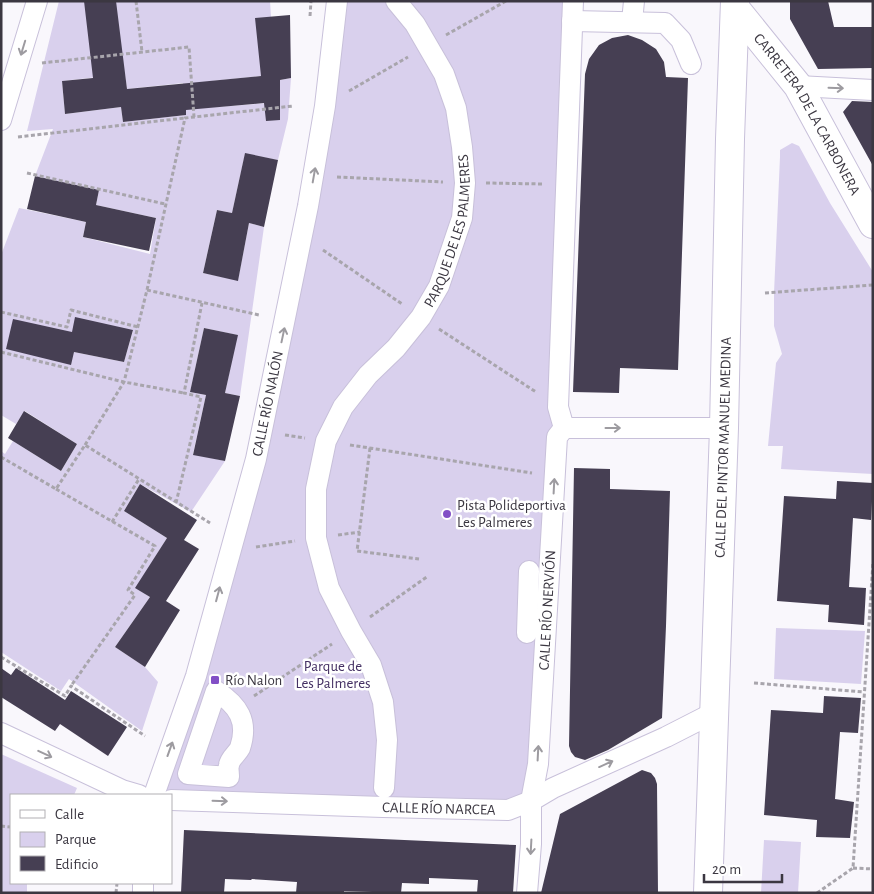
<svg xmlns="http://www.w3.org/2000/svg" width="874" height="894" font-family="'Alegreya Sans',sans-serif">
  <rect width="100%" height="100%" fill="#f9f7fc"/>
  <path fill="#d9d0ed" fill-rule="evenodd" d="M59 1H270L271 17 261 76 212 81 216 107 280 102V80L291 78 288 119 278 160 245 154 232 213 217 210 203 273 238 280 249 223 264 227 240 396 225 393 237 335 204 328 190 392 206 395 193 454 225 461 191 512 140 484 124 511 167 538 136 588 150 597 115 647 145 667 158 682 142 731 69 679 61 691 1 652V451L5 454 13 441 61 471 77 444 25 411 16 424 1 415V255L19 208 86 222 83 237 150 254 156 218 96 205 99 190 35 176 53 129 27 131ZM125 74 127 89 183 83 186 115 123 122 121 107 65 114 62 81ZM133 331 124 362 74 352 72 332Z
    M337 1H573L558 406 531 801 154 795 256 459Z
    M792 143 799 146 830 203 873 272V474L781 469 783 446H768L776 363 782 354 774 326V293L780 157V150Z
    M776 628 865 631 861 684 774 679Z
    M1 754 77 788 74 795H11V883H27V893H1Z
    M764 840 801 842 798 893H761Z"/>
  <path fill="#463f53" d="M84 1H116L127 89 261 76 255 18 290 15 291 78 280 80V120L266 121 264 103 186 110V115L123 122 121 107 65 114 62 81 93 78Z
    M790 1H828L834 27H873V68L818 69 790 19Z
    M628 35 642 40 656 49 664 62 666 77 688 78 678 370 620 368 619 393 573 392 585 74 589 59 599 45 612 38Z
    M852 101 873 102V166L843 112Z
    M245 153 278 160 264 227 249 223 238 281 203 273 217 210 232 213Z
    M35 176 99 190 96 205 156 218 149 251 83 237 86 222 27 209Z
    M75 317 133 330 124 362 74 352 71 365 6 349 13 319 72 332Z
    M204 328 238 335 225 393 240 396 225 461 193 455 206 395 190 392Z
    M24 411 77 444 61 471 8 438Z
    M574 468 610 469V489L670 491 666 626 662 718 608 750 585 760 575 757 571 752 569 746Z
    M837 481 873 483 871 520 853 518 849 587 866 588 864 625 828 622 829 605 777 601 784 496 836 499Z
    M140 484 197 520 184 540 199 549 166 601 180 610 145 667 115 647 150 597 135 588 167 538 124 511Z
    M1 668 11 675 16 668 65 700 71 691 127 727 108 756 60 724 55 731 1 697Z
    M824 696 861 698 858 733 840 732 835 799 854 802 850 838 816 837 817 820 764 815 771 710 823 713Z
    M642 770 651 773 655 778 657 784 658 893H541L560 814Z
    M184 830 516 845 513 893H477L478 880 429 878V884L402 883 401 893 344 891V893H296L297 882 252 879 251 880 225 879 224 893H181Z"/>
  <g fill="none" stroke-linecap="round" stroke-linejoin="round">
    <defs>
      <g id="street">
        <path d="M572 21 665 23 681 40 691 64"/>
        <path d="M632 22 634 1"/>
        <path d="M798 86 873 90"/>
        <path d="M1 120 37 1"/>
        <path d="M564 428 558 407 573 1"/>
        <path d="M564 428H724"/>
        <path d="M527 633 529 571"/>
        <path d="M216 691C238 705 249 721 240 748 237 754 230 758 229 765 228 768 229 773 229 777L188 774Z"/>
        <path d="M1 733 122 790 139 795"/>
        <path id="s1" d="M384 788 387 740 383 702 371 665 351 631 329 588 316 538V489L326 441 343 407 368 375 396 348 421 317 439 286 462 218 465 183 462 147 456 108 444 74 415 24 396 1"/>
        <path id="s2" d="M154 795 196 676 256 459 308 206 325 106 337 1"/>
        <path id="s3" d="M171 800 383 807 508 810 531 801 553 788 666 737 715 712"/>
        <path d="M143 893V883"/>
        <path id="s4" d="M527 893 531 844V801L538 764 557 437 564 428"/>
      </g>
      <g id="secondary">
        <path id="s5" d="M735 8 798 86 873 224"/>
        <path id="s6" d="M708 893 724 428 730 139 735 1"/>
      </g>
    </defs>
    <use href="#street" stroke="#c8c0da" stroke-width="22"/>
    <use href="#secondary" stroke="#c8c0da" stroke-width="30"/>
    <path stroke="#a8a5ac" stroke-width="3" stroke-dasharray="4 2.5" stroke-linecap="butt" d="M136 1 142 52
      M310 16 311 1
      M446 35 506 1
      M42 63 189 47 194 117
      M349 91 408 57
      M18 137 185 118
      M27 173 165 204
      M337 177 443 182
      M486 183 543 184
      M323 250 402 304
      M147 290 259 315
      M765 293 873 285
      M1 312 67 327 71 310 138 327
      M439 329 536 392
      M1 352 124 382 184 393
      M285 435 305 438
      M85 445 124 382 147 290 185 118 293 106
      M350 445 532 473
      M370 448 357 551 419 559
      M1 457 56 489 85 445 210 523
      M56 489 155 546 128 590 135 595 71 686
      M176 503 201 397 184 393 202 303
      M112 522 139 479
      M338 535 360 532
      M256 547 295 541
      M370 617 428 576
      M1 657 65 696 71 686 145 736
      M754 683 864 692
      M254 696 332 644
      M1 826 11 827
      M853 868 873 869
      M116 893 117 883
      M817 893 853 868 873 562"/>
    <use href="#street" stroke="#fff" stroke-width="20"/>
    <use href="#secondary" stroke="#fff" stroke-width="28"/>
  </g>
  <defs><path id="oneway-shaft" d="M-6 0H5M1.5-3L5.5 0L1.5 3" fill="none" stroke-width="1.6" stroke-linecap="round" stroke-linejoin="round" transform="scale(1.25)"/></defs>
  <g stroke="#9d9ba0">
    <use href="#oneway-shaft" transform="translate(23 48) rotate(107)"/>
    <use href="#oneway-shaft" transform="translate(836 88) rotate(2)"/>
    <use href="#oneway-shaft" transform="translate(314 175) rotate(-80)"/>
    <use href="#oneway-shaft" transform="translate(283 335) rotate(-78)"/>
    <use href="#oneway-shaft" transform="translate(613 428)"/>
    <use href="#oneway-shaft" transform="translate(554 486) rotate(-87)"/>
    <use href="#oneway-shaft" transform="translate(218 594) rotate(-75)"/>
    <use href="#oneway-shaft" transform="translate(170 749) rotate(-70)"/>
    <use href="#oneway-shaft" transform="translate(538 753) rotate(-87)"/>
    <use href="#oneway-shaft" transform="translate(45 754) rotate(25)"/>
    <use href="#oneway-shaft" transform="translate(606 764) rotate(-24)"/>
    <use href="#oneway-shaft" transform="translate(220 801) rotate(2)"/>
    <use href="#oneway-shaft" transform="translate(531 847) rotate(93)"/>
  </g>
  <g fill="#824fc6" stroke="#fff" stroke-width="2">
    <circle cx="447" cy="514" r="5"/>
    <rect x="210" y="675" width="10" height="10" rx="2.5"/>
  </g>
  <g text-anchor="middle" stroke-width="5" stroke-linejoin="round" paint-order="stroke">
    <g font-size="15" fill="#3b3741" stroke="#fff">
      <text dy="5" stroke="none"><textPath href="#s5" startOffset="129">CARRETERA DE LA CARBONERA</textPath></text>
      <text dy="5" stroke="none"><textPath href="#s1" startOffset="612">PARQUE DE LES PALMERES</textPath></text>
      <text dy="5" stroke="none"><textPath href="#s2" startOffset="408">CALLE RÍO NALÓN</textPath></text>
      <text dy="5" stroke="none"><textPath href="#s6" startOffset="446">CALLE DEL PINTOR MANUEL MEDINA</textPath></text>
      <text dy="5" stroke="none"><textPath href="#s4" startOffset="284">CALLE RÍO NERVIÓN</textPath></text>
      <text dy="5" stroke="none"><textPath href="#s3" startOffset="268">CALLE RÍO NARCEA</textPath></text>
    </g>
    <g font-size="15" fill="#3b3741" stroke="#fff" text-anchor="start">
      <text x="457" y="510">Pista Polideportiva<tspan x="457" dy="17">Les Palmeres</tspan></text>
      <text x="225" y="685">Río Nalon</text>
    </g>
    <g font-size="15" fill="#443063" stroke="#fff">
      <text x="333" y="671">Parque de<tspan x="333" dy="17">Les Palmeres</tspan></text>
    </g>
  </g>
  <rect width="874" height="894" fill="none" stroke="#3b3741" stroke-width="5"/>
  <rect x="10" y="794" width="162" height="90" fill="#ffffff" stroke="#b1afb3"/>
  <rect x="20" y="810" width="25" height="8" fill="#ffffff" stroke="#b1afb3"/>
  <text x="55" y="819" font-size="15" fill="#3b3741">Calle</text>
  <rect x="20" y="832" width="25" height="15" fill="#d9d0ed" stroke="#b1afb3"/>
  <text x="55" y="844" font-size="15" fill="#3b3741">Parque</text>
  <rect x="20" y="856" width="25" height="15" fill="#463f53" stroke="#b1afb3"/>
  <text x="55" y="869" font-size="15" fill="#3b3741">Edificio</text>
  <path d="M704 874v8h78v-8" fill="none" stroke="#3b3741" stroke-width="2.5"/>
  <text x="712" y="874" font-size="15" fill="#3b3741" stroke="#ffffff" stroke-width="4" paint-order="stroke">20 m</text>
</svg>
